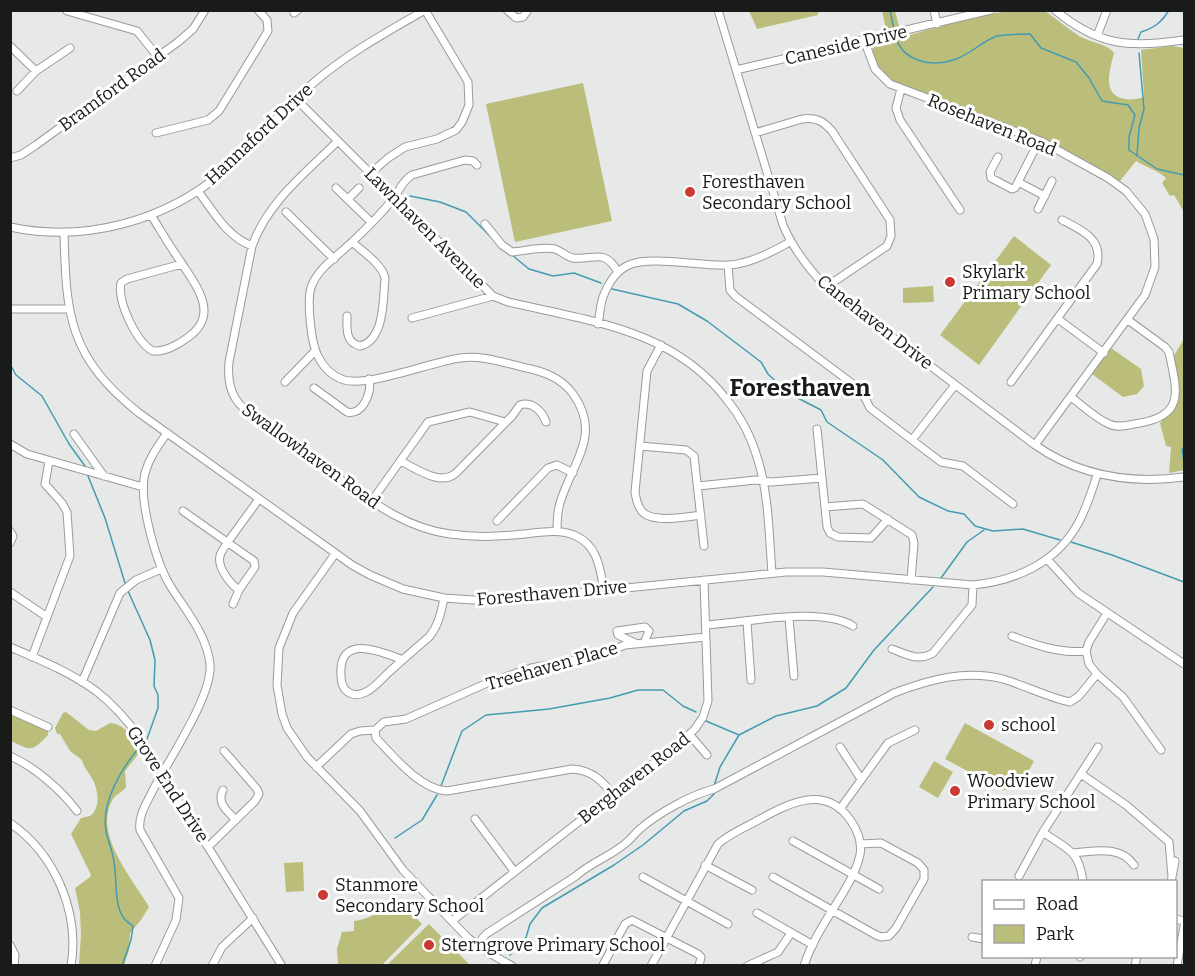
<svg xmlns="http://www.w3.org/2000/svg" width="1195" height="976" font-family="Bitter,serif">
  <rect width="100%" height="100%" fill="#e6e9e7"/>
  <path fill="#bbbd7a" d="M749 11H819L818 15 757 29Z
    M882 11H895L902 37C936 28 1012 3 1044 11 1047 11 1073 33 1081 37 1092 43 1108 44 1114 53 1110 70 1101 95 1125 99 1131 100 1138 99 1144 97L1141 50 1172 46 1184 48V212L1174 195 1170 196 1162 183 1166 178C1157 170 1146 167 1136 161L1120 181 1044 139 895 82C882 74 870 61 873 44L888 39Z
    M583 83 612 221 515 242 486 104Z
    M1014 236 1051 265 979 365 940 335Z
    M933 286 934 302 903 303V288Z
    M1184 339V470L1169 473 1171 447 1166 446 1160 423 1170 413 1177 402 1173 357Z
    M1111 348 1141 369 1144 386 1137 394 1123 397 1092 374Z
    M66 712 89 730 96 731 110 723C124 723 137 741 139 753L125 771 126 787C123 792 116 794 113 799 92 834 133 879 149 907L141 920 130 933 129 950 124 965H79L81 934 80 912 75 888 90 877 91 875 71 834 81 818C84 817 87 817 90 816 101 808 98 790 93 780 89 772 84 769 82 760L70 751 60 734H57L55 728 63 713Z
    M10 713 48 729V735C31 753 31 750 11 741Z
    M965 723 1034 761 1018 790H1003L945 759Z
    M934 761 953 772 938 798 919 787Z
    M303 862 304 891 286 892 284 863Z
    M396 897 422 924 382 965H338L337 949 342 932 354 931V921C375 918 380 910 396 897Z
    M429 924 470 965H387Z"/>
  <g fill="none" stroke-linecap="round" stroke-linejoin="round">
    <path stroke="#459bb2" stroke-width="1.5" d="M890 10 894 30
      M895 35C902 62 932 68 956 59 971 54 982 41 997 36 1008 34 1019 34 1030 34L1041 48 1076 62 1089 78 1102 101 1128 105 1135 115 1129 137V150L1157 169 1184 175
      M1138 39 1141 32C1154 28 1162 22 1169 10
      M1137 156 1139 128 1144 109 1139 53
      M410 196 440 202 466 212 492 238
      M512 255 529 269 553 276 574 273 601 283
      M612 289 678 304 707 321 761 362 768 374 788 393 821 410 827 422 883 460 919 497 948 511 964 514 975 526 993 531 1023 529 1060 540
      M10 364 16 375 42 396 69 444 85 466
      M1184 447 1182 450 1184 461
      M88 476 105 518 125 583
      M1071 542 1112 555 1184 582
      M941 578 967 542 984 530
      M128 591 150 640 155 660 154 686 158 695V708L147 739
      M706 721 739 735 776 716 817 706 846 688 874 650 933 587
      M441 786 462 731 486 715 549 709 610 698 638 690H663L683 706 696 712
      M714 786 720 767 739 735
      M395 838 422 820 437 795
      M510 955 514 951H522L530 924 542 908 614 865 643 845 684 811 707 801 714 794V791
      M122 966 131 940 133 926C130 924 125 920 123 917 114 904 117 878 114 862 113 852 108 841 106 831 101 802 122 767 140 747"/>
    <defs>
      <path id="minor" d="M507 10 516 18 523 17 528 10
        M718 10 783 225C793 249 808 268 826 287L1035 445C1081 477 1131 484 1184 477
        M934 10 937 24
        M1055 10C1098 46 1130 48 1184 40
        M67 11 137 31 158 57
        M294 13 298 10
        M1097 36 1107 10
        M864 40 875 69 890 84 1043 142 1108 178 1126 191 1145 214 1154 239 1155 267 1145 295 1035 445
        M10 46 36 71
        M736 70 991 10
        M901 89 896 108 900 120 960 210
        M17 91 36 71 70 48
        M296 99 493 296 508 302C589 321 673 329 727 400 741 417 752 439 758 460 769 496 769 536 772 573
        M156 133 208 120 219 111 268 31 267 20 258 10
        M755 133 802 119C816 117 823 121 832 131L890 220 891 236 887 246 826 287
        M338 141C305 173 268 202 252 246L229 362C226 395 238 406 263 424 287 442 312 459 337 477 372 502 406 528 450 534 471 537 492 537 513 535 534 534 557 527 576 536 598 546 600 569 604 590
        M998 157 990 172 991 178 1012 189 1015 188 1039 141
        M10 158 21 155 36 145 178 42 193 29 205 10
        M477 165 473 161 465 160 412 175C402 181 400 190 393 199 381 214 366 229 352 242 339 255 319 267 312 285 306 298 311 343 318 356 323 367 332 376 344 380 370 387 431 362 460 358 481 355 502 362 522 367 542 371 561 377 573 394 602 434 573 462 561 500 557 510 557 521 557 531
        M371 173 388 158 405 147 437 139 456 130 462 122 469 105 468 82 425 10
        M1018 182 1045 196
        M336 188 371 222
        M198 191C214 212 226 236 252 246
        M348 199 359 188
        M1038 209 1052 181
        M286 212 334 259
        M151 215C161 231 170 247 181 262 196 286 221 315 187 338 178 345 164 352 153 351 137 343 117 302 121 283L127 279 182 264
        M485 224 502 245 512 252C526 251 541 246 555 249 561 251 567 257 573 258 595 260 604 248 618 272
        M10 227C85 243 165 221 223 172 255 145 280 112 311 85 345 55 385 33 425 10
        M64 232C66 316 69 357 139 413L352 565 370 575 403 589 444 598 473 600H506L786 572H823L973 585C1014 581 1054 564 1076 527 1086 511 1091 493 1097 475
        M728 265 730 290 735 296 861 390 870 408 912 440 941 462 963 466 1013 504
        M10 309H68
        M347 316C347 329 345 342 360 346 385 340 383 299 385 278 382 264 363 252 352 242
        M412 318 493 296
        M1058 319 1104 353
        M598 324C600 315 600 305 603 297 608 284 617 270 629 265 650 255 704 267 730 265 752 263 771 252 790 242
        M661 345 647 371 635 492C636 498 637 505 641 510 650 524 686 517 701 515
        M285 382 315 351
        M1011 382 1097 264C1103 239 1082 230 1062 220
        M314 388 347 412C363 416 372 392 369 379
        M1071 397C1083 406 1095 418 1109 424 1118 429 1131 424 1140 423 1187 415 1176 388 1169 352L1165 347 1128 320
        M817 429 827 527 830 533 838 537 871 538 888 519
        M74 434 104 476
        M912 440 955 385
        M10 444 27 454 143 487
        M640 446 686 450 694 456 704 546
        M400 461C416 468 440 487 456 473L512 416 520 405C532 401 542 411 546 422
        M698 486 756 480 771 482 822 478
        M371 502 428 422 470 412 505 422
        M825 507 863 504 912 535 914 543 911 580
        M183 511 254 561 255 567 239 590C230 584 217 567 220 556 221 551 225 547 227 543L259 499
        M497 521 548 468 557 465 573 473
        M10 531 13 536 10 543
        M335 554 293 613 279 648 277 685 282 714 287 728 307 757 360 811 403 870 468 938 491 954 512 966
        M1047 559 1078 593 1184 664
        M10 592 47 617
        M233 604 239 590
        M1107 613 1089 642 1086 651 1089 664 1097 674 1123 697 1161 750
        M789 618 794 676
        M747 622 751 680
        M706 625C744 623 820 606 853 626
        M1012 636C1035 645 1061 654 1086 651
        M635 643 618 635 617 631 645 627 649 631 644 643
        M10 647C40 660 70 672 96 691 149 732 170 796 208 847L282 966
        M892 649C906 654 918 662 933 653L972 605 973 585
        M32 657 70 556 67 512 62 503 45 484 49 461
        M403 660C380 651 338 633 341 676 341 691 352 699 366 692 374 688 381 680 387 674 401 661 415 649 429 637 439 625 441 612 444 598
        M82 682 120 593 136 580 161 569
        M10 710 48 727
        M690 735 707 755
        M840 747 861 779
        M10 756C35 767 61 790 77 811
        M316 767 351 734 360 731 375 730
        M1081 774 1126 805 1169 842 1172 876
        M223 790C216 803 228 812 236 820
        M613 795C602 780 591 770 572 769L447 791C420 789 394 757 376 738L375 730 384 722 406 719 485 684 531 668 597 656 625 645 706 637
        M840 809 888 743 915 730
        M475 819 514 871
        M10 823C55 854 80 912 71 966
        M1043 832C1067 850 1079 849 1083 882
        M793 841 879 889
        M208 847 255 801 259 794 257 789 224 751
        M1074 853C1096 851 1120 845 1134 865
        M705 865 752 890
        M1019 876 1043 832 1098 747
        M643 877 728 924
        M773 877 876 935 881 937 889 936 896 928 924 879V870L918 863 881 843 860 844
        M1171 882 1175 861
        M757 913 813 945
        M1176 919 1184 921
        M452 921 678 744 695 729 703 717 708 701 704 580
        M972 937 984 939
        M10 945 15 955 14 966
        M477 945 486 934 576 876C591 862 612 856 627 842 632 838 635 833 640 829 658 813 691 795 714 789L894 693C928 680 966 669 1003 679 1026 686 1047 697 1070 702L1079 696 1097 674
        M1080 957 1081 956
        M603 965 625 924 632 920 698 954 701 957 699 966
        M155 966 176 920 179 898 140 830C138 816 146 804 152 792 167 762 213 696 210 664 207 635 186 611 171 587 156 563 138 500 145 473 149 458 158 446 167 433
        M212 966 222 947 253 918
        M651 966 718 844C728 835 741 829 753 823 784 806 824 781 851 821 858 831 862 843 860 855 857 869 850 881 843 893 829 916 812 940 804 966
        M747 966 778 952 791 933
        M1035 966 1037 956
        M1135 966 1137 956
        M1177 966 1184 926"/>
    </defs>
    <use href="#minor" stroke="#989b9a" stroke-width="9"/>
    <use href="#minor" stroke="#fff" stroke-width="7"/>
  </g>
  <g fill="#c83a33" stroke="#fff" stroke-width="2">
    <circle cx="690" cy="192" r="6"/>
    <circle cx="950" cy="282" r="6"/>
    <circle cx="989" cy="725" r="6"/>
    <circle cx="955" cy="791" r="6"/>
    <circle cx="323" cy="895" r="6"/>
    <circle cx="429" cy="945" r="6"/>
  </g>
  <g text-anchor="middle" stroke-width="6" stroke-linejoin="round" paint-order="stroke">
    <g font-size="18" fill="#191a1a" stroke="#fff">
      <text transform="translate(846 45) rotate(-13)" y="6">Caneside Drive</text>
      <text transform="translate(112 90) rotate(-36)" y="6">Bramford Road</text>
      <text transform="translate(992 125) rotate(22)" y="6">Rosehaven Road</text>
      <text transform="translate(259 134) rotate(-43)" y="6">Hannaford Drive</text>
      <text transform="translate(425 228) rotate(45)" y="6">Lawnhaven Avenue</text>
      <text transform="translate(875 322) rotate(38)" y="6">Canehaven Drive</text>
      <text transform="translate(311 456) rotate(36)" y="6">Swallowhaven Road</text>
      <text transform="translate(552 593) rotate(-5)" y="6">Foresthaven Drive</text>
      <text transform="translate(552 666) rotate(-16)" y="6">Treehaven Place</text>
      <text transform="translate(634 778) rotate(-38)" y="6">Berghaven Road</text>
      <text transform="translate(168 784) rotate(57)" y="6">Grove End Drive</text>
    </g>
    <g font-size="18" fill="#191a1a" stroke="#fff" text-anchor="start">
      <text x="702" y="188">Foresthaven<tspan x="702" dy="21">Secondary School</tspan></text>
      <text x="962" y="278">Skylark<tspan x="962" dy="21">Primary School</tspan></text>
      <text x="1001" y="731">school</text>
      <text x="967" y="787">Woodview<tspan x="967" dy="21">Primary School</tspan></text>
      <text x="335" y="891">Stanmore<tspan x="335" dy="21">Secondary School</tspan></text>
      <text x="441" y="951">Sterngrove Primary School</text>
    </g>
    <g font-size="24" font-weight="bold" fill="#191a1a" stroke="#fff">
      <text x="800" y="396">Foresthaven</text>
    </g>
  </g>
  <rect width="1195" height="976" fill="none" stroke="#191a1a" stroke-width="24"/>
  <rect x="982" y="880" width="195" height="78" fill="#ffffff" stroke="#a3a3a3" stroke-width="1.5"/>
  <rect x="994" y="900" width="30" height="9" fill="#ffffff" stroke="#a3a3a3" stroke-width="1.5"/>
  <text x="1036" y="910" font-size="18" fill="#191a1a">Road</text>
  <rect x="994" y="925" width="30" height="18" fill="#bbbd7a" stroke="#a3a3a3" stroke-width="1.5"/>
  <text x="1036" y="940" font-size="18" fill="#191a1a">Park</text>
</svg>
